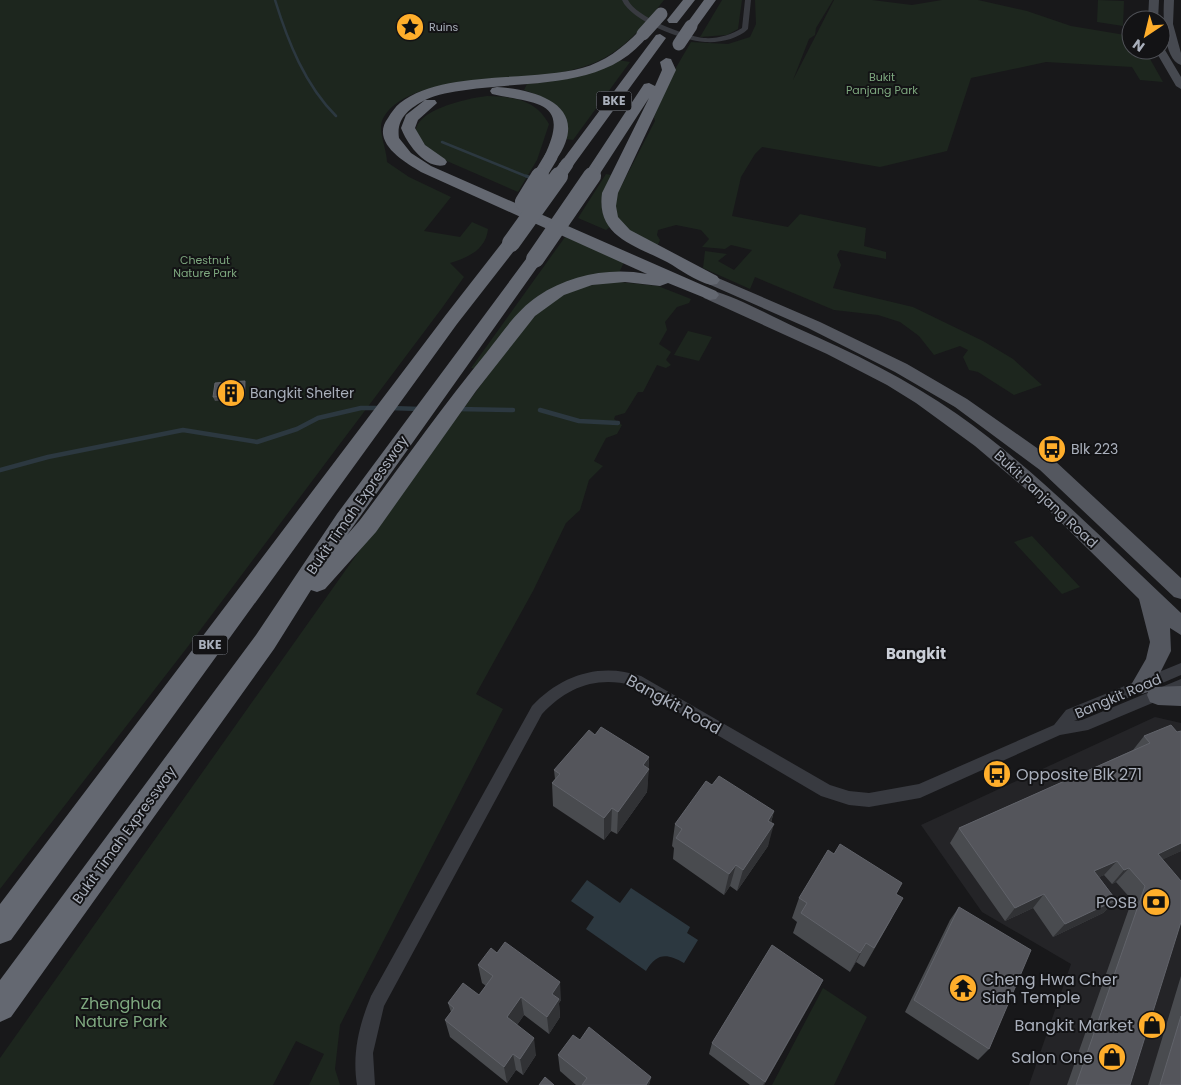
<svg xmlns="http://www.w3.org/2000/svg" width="1181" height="1085" font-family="Poppins,sans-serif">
  <rect width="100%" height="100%" fill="#18181a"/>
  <path fill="#242427" d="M1155 717 1181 723V1085H1029L1071 964 982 912 921 825Z"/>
  <path fill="#1d261e" d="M0 0H664C644 25 624 51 594 63 578 69 562 73 545 75 505 80 401 76 382 121 378 131 387 150 387 162L409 177 451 197 424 231 460 237 472 222 488 229C486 250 467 258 450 263L464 277 442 308 186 649 0 889Z
    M722 0H742L738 29 727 35 700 37Z
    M755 0H833L816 28 815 35 809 39 793 80 834 0H872L912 5 942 0H978L1027 11 1071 26 1131 36V50H1145L1163 82 1140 80 1132 67 1046 62 971 78 947 151 880 167 762 147 755 154 741 177 732 216 788 227 800 214 866 228 864 246 886 252V259L840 250 837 255 841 265 833 288 913 307 983 341 1013 359 1042 385 1014 395 978 372 969 370 963 357 968 350 960 346 934 355 919 336 900 322 878 315 834 310 755 277 750 289 703 268 705 251 727 254 718 261 734 270 752 250 731 245 725 249 702 247 709 239 701 230 676 225 658 230 657 235 660 240 657 247 635 238 617 221 615 198 655 121 654 117 671 76 691 42 728 44 750 37 756 24Z
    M1098 0 1124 1 1123 26 1097 22Z
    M618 60 630 62 573 140 566 139C575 110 547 98 524 90L527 84C560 82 588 73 618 60Z
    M487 96C514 97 535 99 549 124L537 160 518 192 440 158C377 122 453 100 487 96Z
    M606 174 611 175C602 194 596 209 610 227L606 230 578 218Z
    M565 237 624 262 619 273C589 279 559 281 534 299L476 369 471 368Z
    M610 281 658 286 691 299 689 303 677 307 665 322 667 330 659 344 671 352 666 360 671 365 666 368 657 365 643 392H638L625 413 615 416 614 419 622 425 617 434 606 438 594 461 603 466 589 480 580 510 566 523 533 591 476 694 503 709 340 1025 335 1069 340 1085H309L324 1054 296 1041 273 1085H0V1058L374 530 514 340 542 308 571 290Z
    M688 331 712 337 699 361 674 355Z
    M1032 536 1080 587 1062 594 1014 542Z
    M823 988 867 1017 834 1085H772Z"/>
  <path fill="#2c3840" d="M587 880 620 903 631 888 690 927 687 933 698 940 684 963C666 953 657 953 646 971L586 929 594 917 571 901Z"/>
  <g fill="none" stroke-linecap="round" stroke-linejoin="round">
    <path stroke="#2c3840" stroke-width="2.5" d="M275 0C288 42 305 85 336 116
      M442 142 528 177"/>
    <path stroke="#2c3840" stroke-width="3" d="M526 176 529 177"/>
    <path stroke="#2c3840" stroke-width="4.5" d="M390 408 420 409
      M457 409 513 410
      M540 410 579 421 618 423
      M0 470 48 457 183 430 257 442 297 429 318 418 361 408H380"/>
    <path fill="#383a40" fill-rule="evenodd" d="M622 0H628C636 17 685 36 704 38 717 39 731 35 742 28L745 0H751L748 29C738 39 720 43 705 42 683 41 631 21 622 0Z
      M1181 663V675L1074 721 1082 720 1181 679V691L1088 730 1060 735 920 798 869 807 849 805 821 796 632 685C596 676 567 687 542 714L384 1006 373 1053 375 1085H357C352 1054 359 1025 371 996L532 706C561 675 600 662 641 676L830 785 849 791 869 793 919 784 1054 725 1066 710Z"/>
    <path fill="#464950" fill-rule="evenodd" d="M1149 0H1159L1158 20H1148Z
      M1164 0H1174L1173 24 1181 53V65C1163 59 1163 16 1164 0Z
      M1161 47 1165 50 1181 77V89L1176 86 1155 50H1161Z"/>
    <path fill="#54575f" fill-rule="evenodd" d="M711 275 820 322 907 364 967 399 1054 460 1181 578V599L1174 597 1040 470 955 407 895 372 808 328 706 283 703 280Z
      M710 290C738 297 770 316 797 328 852 352 907 379 957 414 1039 472 1108 545 1181 613V635L1170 628 1171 651 1153 687 1181 686V706L1158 705 1150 702 1147 695 1148 692 1142 694 1134 692 1131 685 1146 659 1150 642 1139 599 1034 496 975 446 916 403 887 385 827 354 704 298 702 295 704 292Z"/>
    <path fill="#646871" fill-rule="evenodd" d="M683 0H695L677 23H669L667 20Z
      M704 0H716L695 29H687L685 26Z
      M643 30 649 34C608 91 527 80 466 90 452 92 437 94 425 100H435L437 103 418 120 415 128 425 145 445 159 447 162 445 165C426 170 407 144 401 128L406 115 425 100C409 109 396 118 399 138L411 153 431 166 716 291 719 295 716 299 710 300 668 283 660 286 625 282 592 285 564 295 535 316 476 391 376 532 325 589 317 592 311 590 274 649 11 1017 0 1022V980L256 635 337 514 529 255H541L543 259 347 535 360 520C402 464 442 407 487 352 502 333 517 310 538 296 569 275 610 267 647 274L421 172C404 162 370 142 388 118 391 113 395 107 400 103 442 70 530 82 582 68 604 62 623 48 639 31Z
      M660 34 666 38 572 167H562L559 164 562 161 656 35Z
      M666 58 671 59 676 70 618 193 616 206 618 217 630 230 717 276 720 280 717 284 711 285C695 281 681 270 667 262 635 245 596 237 602 193L649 98 599 175 594 177 586 172 644 84 649 83 655 86 662 70 660 62Z
      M497 87C541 90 592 108 556 160L551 161 544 157C572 99 535 104 492 94L490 91 492 88Z
      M511 238 517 239 519 243 517 247 457 324 11 940 0 944V904L445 316 505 239Z"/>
    <path stroke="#646871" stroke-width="13" d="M643 34 661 14
      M679 44 691 26
      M539 177 551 157
      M558 177 567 164
      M591 177 594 172"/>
    <path stroke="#646871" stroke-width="18" d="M524 202 540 176
      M511 243 559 176
      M535 259 592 176"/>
  </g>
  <path fill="#494b4f" d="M246 385 245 398 215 401 213 397Z
    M1181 731V851L1163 859 1130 1085H1067L1132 900 1116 882 1112 884 1104 875 1099 877 1116 900 1103 913 1053 937 1033 908 1005 921 950 843 959 828 1133 750 1144 736 1177 732Z
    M595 735 649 757 647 792 617 834 611 831 604 840 553 806 552 783 555 779 554 770Z
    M712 785 774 811 771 823 768 846 737 891 730 886 724 895 673 859 674 848 672 846 675 824Z
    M896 894 892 918 864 967 856 962 850 972 793 933 797 922 792 918 799 898Z
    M959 907 989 1049 978 1060 905 1012 950 920Z
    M478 965 561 1000 559 1003 560 1017 549 1034 524 1015 517 1025 536 1055 523 1075 516 1070 507 1083 450 1037 445 1020 451 1012 448 1003 479 995 486 986 482 983Z
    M1181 976V1085H1148Z
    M823 980 817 992 764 1085H750L709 1054 712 1043Z
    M580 1040 651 1077 649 1085H576L560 1071 558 1055Z"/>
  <path fill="#313235" d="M245 381 246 385 245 398 244 394Z
    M649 757 648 771 649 769 647 792 617 834 618 812 643 765Z
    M612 808 611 831 604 840V818Z
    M774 811 768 833 774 824 768 846 737 891 743 870 768 821Z
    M1181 843V851L1145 868 1158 854Z
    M1117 861 1104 875 1082 885 1094 871Z
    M736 865 730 886 724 895 729 874Z
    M1129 868 1116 882 1112 884 1124 870Z
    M1044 894 1033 908 1005 921 1015 908Z
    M1116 900 1103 913 1053 937 1065 924Z
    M866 943 856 962 850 972 860 953Z
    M823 980 817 992 764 1085H763Z
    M560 982 561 1000 559 1003 560 1017 549 1034 547 1017 552 994Z
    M521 997 524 1015 510 1035 507 1017Z
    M534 1038 536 1055 523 1075 520 1059Z
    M513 1054 516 1070 507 1083 504 1067Z
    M651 1077 649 1085H646Z"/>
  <path fill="#54555b" stroke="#61636a" d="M245 381 244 394 213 397 215 383Z
    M1171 725 1177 732 1181 731V843L1158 854 1181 881V922L1130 1085H1076L1145 886 1129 868 1124 870 1117 861 1094 871 1116 900 1065 924 1044 894 1015 908 959 828 1150 743 1144 736Z
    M601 727 649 757 643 765 649 769 618 812 612 808 604 818 552 783 560 774 554 770 589 730 595 735Z
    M719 776 774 811 768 821 774 824 743 870 736 865 729 874 676 838 682 829 675 824 706 781 712 785Z
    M840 844 902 883 896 894 903 898 874 948 866 943 860 953 801 913 807 903 799 898 828 850 834 854Z
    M959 907 1031 950 989 1049 914 1000Z
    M505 942 560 982 552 994 559 999 547 1017 521 997 507 1017 534 1038 520 1059 513 1054 504 1067 445 1020 454 1008 448 1003 463 983 479 995 493 976 478 965 491 948 497 953Z
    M772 945 823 980 765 1082 712 1043Z
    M1181 1016V1085H1160Z
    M589 1027 651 1077 646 1085H582L587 1078 558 1055 573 1035 580 1040Z
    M545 1077 554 1085H539Z"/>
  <defs>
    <symbol id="sight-disc" viewBox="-11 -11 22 22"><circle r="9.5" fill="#ffae2b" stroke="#131315"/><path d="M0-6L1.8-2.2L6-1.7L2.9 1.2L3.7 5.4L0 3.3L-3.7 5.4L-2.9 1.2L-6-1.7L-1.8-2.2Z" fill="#111"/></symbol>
    <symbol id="building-disc" viewBox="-11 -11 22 22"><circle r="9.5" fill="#ffae2b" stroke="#131315"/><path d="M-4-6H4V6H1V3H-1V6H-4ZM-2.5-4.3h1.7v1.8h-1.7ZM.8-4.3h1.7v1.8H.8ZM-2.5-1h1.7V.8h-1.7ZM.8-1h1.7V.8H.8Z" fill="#111"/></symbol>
    <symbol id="bus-disc" viewBox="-11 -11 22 22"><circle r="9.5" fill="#ffae2b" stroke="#131315"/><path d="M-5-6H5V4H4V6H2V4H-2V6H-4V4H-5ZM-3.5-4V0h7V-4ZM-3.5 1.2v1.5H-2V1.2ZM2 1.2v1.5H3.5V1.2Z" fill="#111"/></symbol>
    <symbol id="bank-disc" viewBox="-11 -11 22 22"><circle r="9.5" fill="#ffae2b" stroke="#131315"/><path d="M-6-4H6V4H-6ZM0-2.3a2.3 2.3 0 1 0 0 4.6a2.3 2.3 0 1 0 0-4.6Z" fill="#111"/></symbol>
    <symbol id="temple-disc" viewBox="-11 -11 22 22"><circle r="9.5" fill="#ffae2b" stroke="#131315"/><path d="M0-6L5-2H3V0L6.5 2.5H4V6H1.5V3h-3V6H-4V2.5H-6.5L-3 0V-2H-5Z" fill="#111"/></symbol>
    <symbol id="shop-disc" viewBox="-11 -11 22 22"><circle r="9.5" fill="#ffae2b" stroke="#131315"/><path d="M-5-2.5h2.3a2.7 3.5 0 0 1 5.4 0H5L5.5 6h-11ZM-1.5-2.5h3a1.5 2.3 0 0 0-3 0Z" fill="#111"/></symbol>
  </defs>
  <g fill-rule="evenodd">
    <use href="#sight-disc" x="394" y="11" width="32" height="32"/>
    <use href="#building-disc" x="215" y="377" width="32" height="32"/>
    <use href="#bus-disc" x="1036" y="433" width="32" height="32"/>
    <use href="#bus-disc" x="981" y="758" width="32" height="32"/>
    <use href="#bank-disc" x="1140" y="886" width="32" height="32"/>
    <use href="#temple-disc" x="947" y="972" width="32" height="32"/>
    <use href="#shop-disc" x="1136" y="1009" width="32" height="32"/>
    <use href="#shop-disc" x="1096" y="1041" width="32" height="32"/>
  </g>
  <g text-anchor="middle" stroke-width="4" stroke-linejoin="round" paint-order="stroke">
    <g font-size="11" fill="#a9afbb" stroke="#131315" text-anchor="start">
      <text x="429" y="31">Ruins</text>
    </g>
    <g font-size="11" fill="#7ea87f" stroke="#131315">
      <text x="882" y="81">Bukit<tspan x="882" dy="13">Panjang Park</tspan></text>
      <text x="205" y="264">Chestnut<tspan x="205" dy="13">Nature Park</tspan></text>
    </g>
    <g fill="#131315" stroke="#7c8089" stroke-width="1">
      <rect x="596.5" y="91.5" width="35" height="19" rx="4"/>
      <rect x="192.5" y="635.5" width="35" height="19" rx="4"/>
    </g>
    <g font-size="12" font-weight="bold" fill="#a9afbb">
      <text x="614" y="105">BKE</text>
      <text x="210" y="649">BKE</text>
    </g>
    <g font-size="14" fill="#a9afbb" stroke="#131315" text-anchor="start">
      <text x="250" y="398">Bangkit Shelter</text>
      <text x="1071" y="454">Blk 223</text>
    </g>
    <g font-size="14" fill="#a9afbb" stroke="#131315">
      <text transform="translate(1046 499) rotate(43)" y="5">Bukit Panjang Road</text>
      <text transform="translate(357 505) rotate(-55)" y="5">Bukit Timah Expressway</text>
      <text transform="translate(1118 696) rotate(-23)" y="5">Bangkit Road</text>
      <text transform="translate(124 835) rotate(-54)" y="5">Bukit Timah Expressway</text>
    </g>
    <g font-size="15" font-weight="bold" fill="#caced7" stroke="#131315">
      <text x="916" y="659">Bangkit</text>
    </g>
    <g font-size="16" fill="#a9afbb" stroke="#131315">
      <text transform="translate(674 704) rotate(29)" y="6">Bangkit Road</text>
    </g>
    <g font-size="16" fill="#a9afbb" stroke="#131315" text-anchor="end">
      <text x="1016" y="780" text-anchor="start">Opposite Blk 271</text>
      <text x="1137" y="908">POSB</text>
      <text x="982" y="985" text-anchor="start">Cheng Hwa Cher<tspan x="982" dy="18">Siah Temple</tspan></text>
      <text x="1133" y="1031">Bangkit Market</text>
      <text x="1093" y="1063">Salon One</text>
    </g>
    <g font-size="16" fill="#7ea87f" stroke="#131315">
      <text x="121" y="1009">Zhenghua<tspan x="121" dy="18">Nature Park</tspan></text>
    </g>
  </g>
  <g transform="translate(1146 35) rotate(215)"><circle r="24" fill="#131315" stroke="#4f5157"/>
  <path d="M0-4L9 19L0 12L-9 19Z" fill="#ffae2b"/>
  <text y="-8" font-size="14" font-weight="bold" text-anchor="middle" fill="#a9afbb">N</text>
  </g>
</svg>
